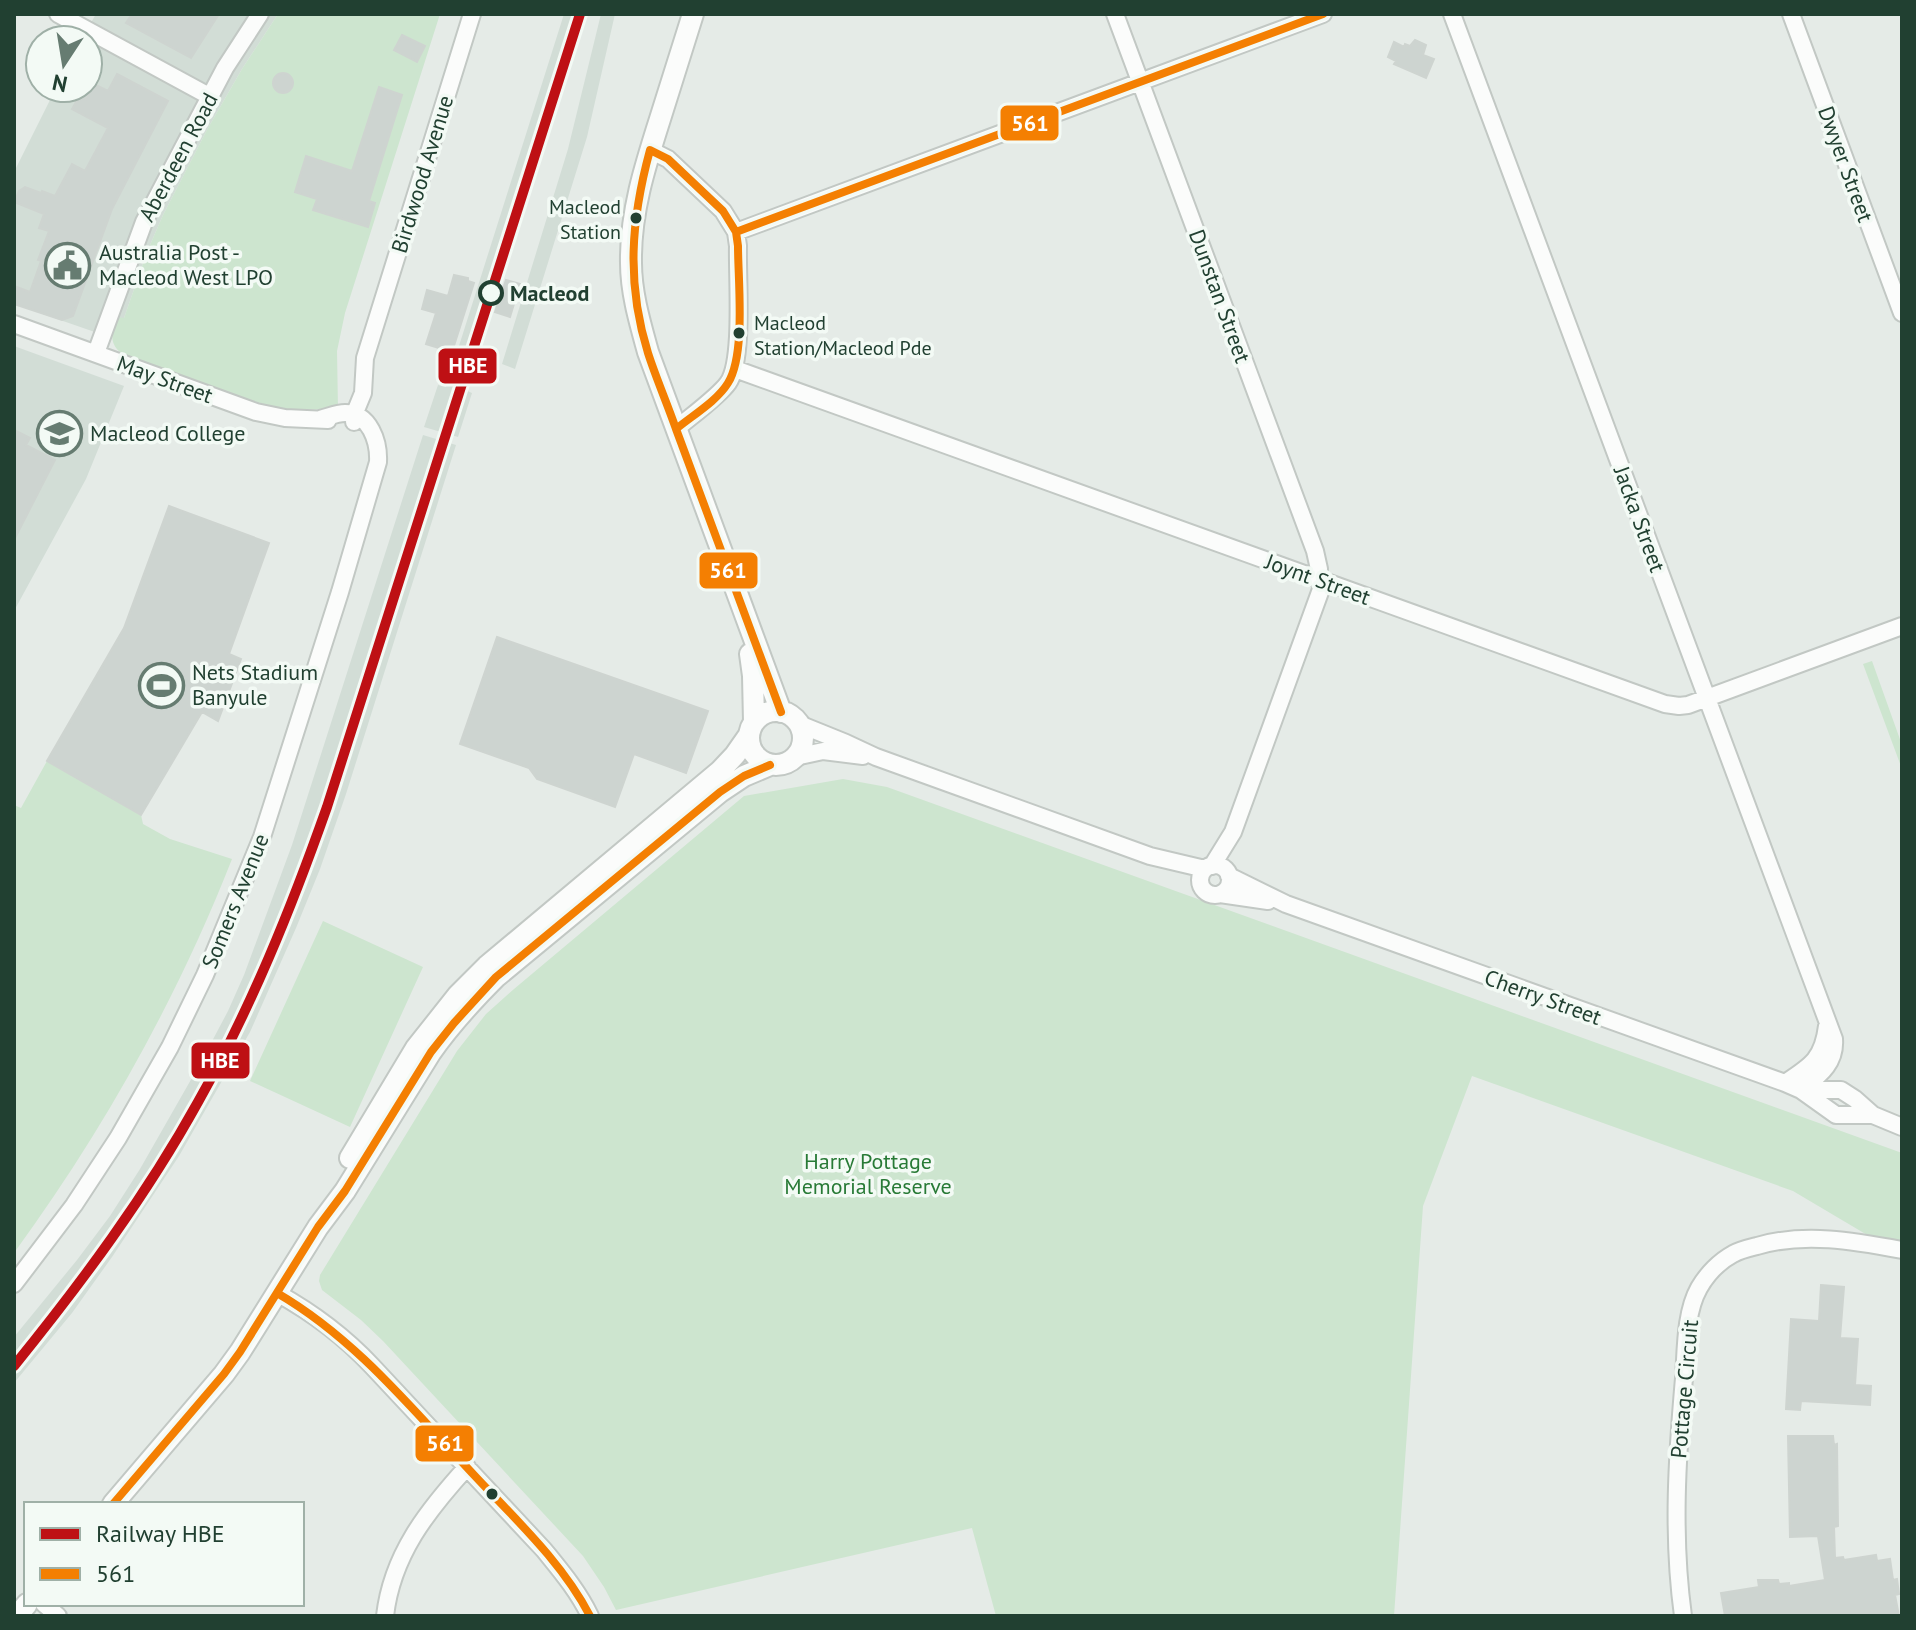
<svg xmlns="http://www.w3.org/2000/svg" width="1916" height="1630" font-family="'PT Sans',sans-serif">
  <rect width="100%" height="100%" fill="#e5ebe7"/>
  <path fill="#d2ddd6" d="M96 14H278L242 69 208 128 163 215 147 252 124 318 112 332V338L14 304V172L56 88H88V40H81Z
    M564 14H585L465 390 472 393 458 437 424 427 438 385 446 387Z
    M601 14H615L587 137 515 369 502 364 568 149Z
    M14 346 124 386 86 479 14 611Z
    M423 435 456 445 346 794 320 869 296 928 250 1032 179 1156 112 1257 72 1313 14 1383V1337L77 1260 110 1216 140 1169 201 1062 228 1011 244 975 292 845Z"/>
  <path fill="#cde5cf" d="M278 14H440L345 313 337 351 338 409 294 410 265 406 121 353C108 342 112 331 117 317L124 318 147 252 163 215 208 128 242 69Z
    M1872 661 1902 745V769L1863 664Z
    M47 761 141 815 143 824 170 839 232 859C177 999 103 1131 14 1253V805L21 808Z
    M843 779 887 787 1902 1153V1244L1874 1239 1793 1191 1472 1076 1423 1206 1394 1616H996L972 1528 616 1610 604 1587 583 1556 383 1341 361 1320 322 1290 319 1281 320 1275 457 1051 486 1014 514 989 744 796Z
    M323 921 423 967 350 1127 250 1081Z"/>
  <path fill="#cdd4d0" stroke="#ced4d0" stroke-width="2" d="M132 14H219L191 58 126 23Z
    M402 35 425 46 417 62 394 50Z
    M1415 40 1426 45 1423 55 1434 59 1426 78 1394 64 1396 61 1388 57 1394 42 1404 47 1405 44 1410 46Z
    M273 83a10 10 0 1 1 20 0a10 10 0 1 1-20 0Z
    M117 74 168 101 112 209 73 316 62 320 14 304V286L30 292 41 261 38 260 49 231 39 228 44 214 14 202 19 191 25 187 41 193 42 191 55 196 72 164 85 171 108 128 72 109 80 95 86 99 94 84 108 91Z
    M379 87 402 95 369 201 375 203 368 227 313 210 317 199 295 192 306 156 352 171Z
    M454 275 468 278V281L474 283 452 352 426 344 436 313 422 309 427 290 448 296Z
    M506 280 520 284 510 317 495 312Z
    M14 430 30 438 26 445 55 460 14 540Z
    M169 506 269 543 229 654 241 659 218 721 202 712 141 815 47 761 124 628Z
    M497 637 708 711 686 773 634 754 615 807 537 779 529 768 460 744Z
    M1821 1285 1844 1287 1840 1338 1858 1339 1855 1385 1871 1386 1870 1405 1801 1401 1800 1410 1786 1409 1791 1319 1819 1321Z
    M1788 1436H1833L1834 1445 1837 1444 1838 1526 1834 1527 1835 1558 1843 1557 1844 1560 1876 1555 1877 1561 1890 1559 1893 1580 1897 1579 1899 1594 1895 1595 1899 1616H1725L1721 1593 1759 1587 1758 1580H1778L1779 1584 1789 1583V1586L1825 1580 1818 1536 1790 1537Z"/>
  <g fill="none" stroke-linecap="round" stroke-linejoin="round">
    <defs>
      <path id="minor" d="M58 14 209 96
        M1115 14 1315 551 1319 569 1315 578
        M1452 14 1834 1039C1836 1064 1818 1076 1801 1090
        M1791 14 1902 313
        M650 150 668 159 723 211 736 232 738 246C737 276 744 361 728 383 719 396 690 417 676 429
        M736 232 1323 14
        M14 324 256 412 285 418 328 420
        M96 353 144 222 225 68 260 14
        M735 369 1665 704 1679 706 1688 705 1902 626
        M354 422V415L363 393 365 358 472 14
        M799 724 846 743 876 757 1150 856 1205 869
        M795 757 823 751 863 756
        M1200 880a15 15 0 1 1 30 0a15 15 0 1 1-30 0Z
        M1212 866 1233 832 1324 581
        M1229 876 1286 904 1785 1083 1801 1090 1836 1115H1873
        M1220 894 1268 901
        M1785 1083C1811 1066 1823 1059 1827 1026
        M1801 1090H1841L1855 1099 1873 1115 1902 1127
        M14 1284 74 1205 118 1138 170 1047 205 975 262 837 340 592 378 462C379 442 370 413 345 413 337 413 328 417 320 419
        M277 1293C313 1313 344 1336 372 1366L544 1550C561 1571 578 1591 590 1616
        M44 1604 58 1616
        M385 1616C392 1555 427 1511 467 1467
        M1683 1616C1672 1536 1677 1458 1684 1378 1686 1349 1685 1313 1699 1288 1707 1274 1720 1261 1733 1254 1740 1250 1749 1248 1757 1246 1804 1232 1854 1241 1902 1250"/>
      <path id="tertiary" d="M693 14C682 49 671 84 660 119 645 166 630 213 631 263 631 293 640 323 648 352L781 712
        M750 654 753 676 754 722
        M749 738a27 27 0 1 1 54 0a27 27 0 1 1-54 0Z
        M350 1158 416 1048 458 995 487 966 720 771 735 755 749 735
        M113 1504 224 1374 240 1352 318 1227 345 1191 431 1052C450 1025 472 1001 496 977L720 792 744 776 770 765
        M17 1616 27 1604"/>
    </defs>
    <use href="#minor" stroke="#c2c8c4" stroke-width="20"/>
    <use href="#tertiary" stroke="#c2c8c4" stroke-width="24"/>
    <use href="#minor" stroke="#fbfcfb" stroke-width="16"/>
    <use href="#tertiary" stroke="#fbfcfb" stroke-width="20"/>
    <defs>
      <path id="bus-1" d="M650 150 668 159 723 211 736 232 738 246C738 281 746 354 728 383 717 401 693 415 676 429 667 403 656 378 648 353 626 282 631 220 650 150Z
        M736 232 1323 14
        M676 429 781 712
        M277 1293C356 1339 412 1409 474 1475 515 1519 562 1562 590 1616
        M113 1504 224 1374 240 1352 318 1227 345 1191 431 1052 454 1023 496 977 720 792 744 776 770 765"/>
    </defs>
    <use href="#bus-1" stroke="#f3faf5" stroke-width="14"/>
    <use href="#bus-1" stroke="#f47f02" stroke-width="8"/>
    <defs>
      <path id="rail-1" d="M14 1366C82 1282 146 1196 198 1102 251 1008 291 909 327 807L580 14"/>
    </defs>
    <use href="#rail-1" stroke="#f3faf5" stroke-width="16"/>
    <use href="#rail-1" stroke="#be1014" stroke-width="10"/>
  </g>
  <defs>
    <symbol id="civic-ring" viewBox="-11 -11 22 22"><circle r="9.5" fill="#f3faf5" stroke="#667c71" stroke-width="1.5"/><path d="M-.6-6.5H3V-4.5H.6V-3L4-1V1h2V6H-6V1h2V-1L-.6-3ZM-1.2 2.5V6h2.4V2.5Z" fill="#667c71"/></symbol>
    <symbol id="school-ring" viewBox="-11 -11 22 22"><circle r="9.5" fill="#f3faf5" stroke="#667c71" stroke-width="1.5"/><path d="M0-5L7-2L0 1L-7-2ZM-4 1L0 2.5L4 1V4Q0 6-4 4Z" fill="#667c71"/></symbol>
    <symbol id="stadium-ring" viewBox="-11 -11 22 22"><circle r="9.5" fill="#f3faf5" stroke="#667c71" stroke-width="1.5"/><path d="M0-5a6.5 5 0 1 0 0 10a6.5 5 0 1 0 0-10ZM-3.5-1.8h7v3.6h-7Z" fill="#667c71"/></symbol>
  </defs>
  <g fill-rule="evenodd">
    <use href="#civic-ring" x="42" y="240" width="51" height="51"/>
    <use href="#school-ring" x="34" y="408" width="51" height="51"/>
    <use href="#stadium-ring" x="136" y="660" width="51" height="51"/>
  </g>
  <g fill="#214031" stroke="#f3faf5" stroke-width="3">
    <circle cx="636" cy="218" r="7"/>
    <circle cx="739" cy="333" r="7"/>
    <circle cx="492" cy="1494" r="7"/>
  </g>
  <circle fill="#f3faf5" stroke="#214031" stroke-width="4" cx="491" cy="293" r="11"/>
  <g text-anchor="middle" stroke-width="7" stroke-linejoin="round" paint-order="stroke">
    <g font-size="20" fill="#214031" stroke="#f3faf5" text-anchor="end">
      <text x="621" y="214">Macleod<tspan x="621" dy="25">Station</tspan></text>
      <text x="754" y="330" text-anchor="start">Macleod<tspan x="754" dy="25">Station/Macleod Pde</tspan></text>
    </g>
    <g font-size="22" fill="#214031" stroke="#f3faf5">
      <text transform="translate(178 157) rotate(-62)" y="8">Aberdeen Road</text>
      <text transform="translate(1846 164) rotate(70)" y="8">Dwyer Street</text>
      <text transform="translate(422 174) rotate(-73)" y="8">Birdwood Avenue</text>
      <text transform="translate(1220 296) rotate(70)" y="8">Dunstan Street</text>
      <text transform="translate(165 379) rotate(20)" y="8">May Street</text>
      <text transform="translate(1640 519) rotate(70)" y="8">Jacka Street</text>
      <text transform="translate(1318 579) rotate(20)" y="8">Joynt Street</text>
      <text transform="translate(235 901) rotate(-68)" y="8">Somers Avenue</text>
      <text transform="translate(1543 997) rotate(20)" y="8">Cherry Street</text>
      <text transform="translate(1684 1389) rotate(-85)" y="8">Pottage Circuit</text>
    </g>
    <g font-size="22" fill="#214031" stroke="#f3faf5" text-anchor="start">
      <text x="99" y="260">Australia Post -<tspan x="99" dy="25">Macleod West LPO</tspan></text>
      <text x="90" y="441">Macleod College</text>
      <text x="192" y="680">Nets Stadium<tspan x="192" dy="25">Banyule</tspan></text>
    </g>
    <g font-size="22" font-weight="bold" fill="#214031" stroke="#f3faf5" text-anchor="start">
      <text x="510" y="301">Macleod</text>
    </g>
    <g font-size="22" fill="#287a36" stroke="#f3faf5">
      <text x="868" y="1169">Harry Pottage<tspan x="868" dy="25">Memorial Reserve</tspan></text>
    </g>
  </g>
  <g stroke="#f3faf5" stroke-width="3">
    <rect x="999" y="104" width="61" height="38" rx="8" fill="#f47f02"/>
    <rect x="437" y="347" width="61" height="38" rx="8" fill="#be1014"/>
    <rect x="698" y="551" width="61" height="39" rx="8" fill="#f47f02"/>
    <rect x="190" y="1041" width="61" height="39" rx="8" fill="#be1014"/>
    <rect x="414" y="1424" width="61" height="39" rx="8" fill="#f47f02"/>
  </g>
  <g font-size="22" text-anchor="middle" font-weight="bold" fill="#fff">
    <text x="1030" y="131">561</text>
    <text x="468" y="373">HBE</text>
    <text x="728" y="578">561</text>
    <text x="220" y="1068">HBE</text>
    <text x="445" y="1451">561</text>
  </g>
  <rect width="1916" height="1630" fill="none" stroke="#214031" stroke-width="32"/>
  <rect x="24" y="1502" width="280" height="104" fill="#f3faf5" stroke="#9fb0a7" stroke-width="2"/>
  <rect x="40" y="1528" width="40" height="12" fill="#be1014" stroke="#9fb0a7" stroke-width="2"/>
  <text x="96" y="1542" font-size="24" fill="#214031">Railway HBE</text>
  <rect x="40" y="1568" width="40" height="12" fill="#f47f02" stroke="#9fb0a7" stroke-width="2"/>
  <text x="96" y="1582" font-size="24" fill="#214031">561</text>
  <g transform="translate(64 64) rotate(192)"><circle r="38" fill="#f3faf5" stroke="#9fb0a7" stroke-width="2"/>
  <path d="M0-6L14 30L0 20L-14 30Z" fill="#667c71"/>
  <text y="-12" font-size="22" font-weight="bold" text-anchor="middle" fill="#214031">N</text>
  </g>
</svg>
